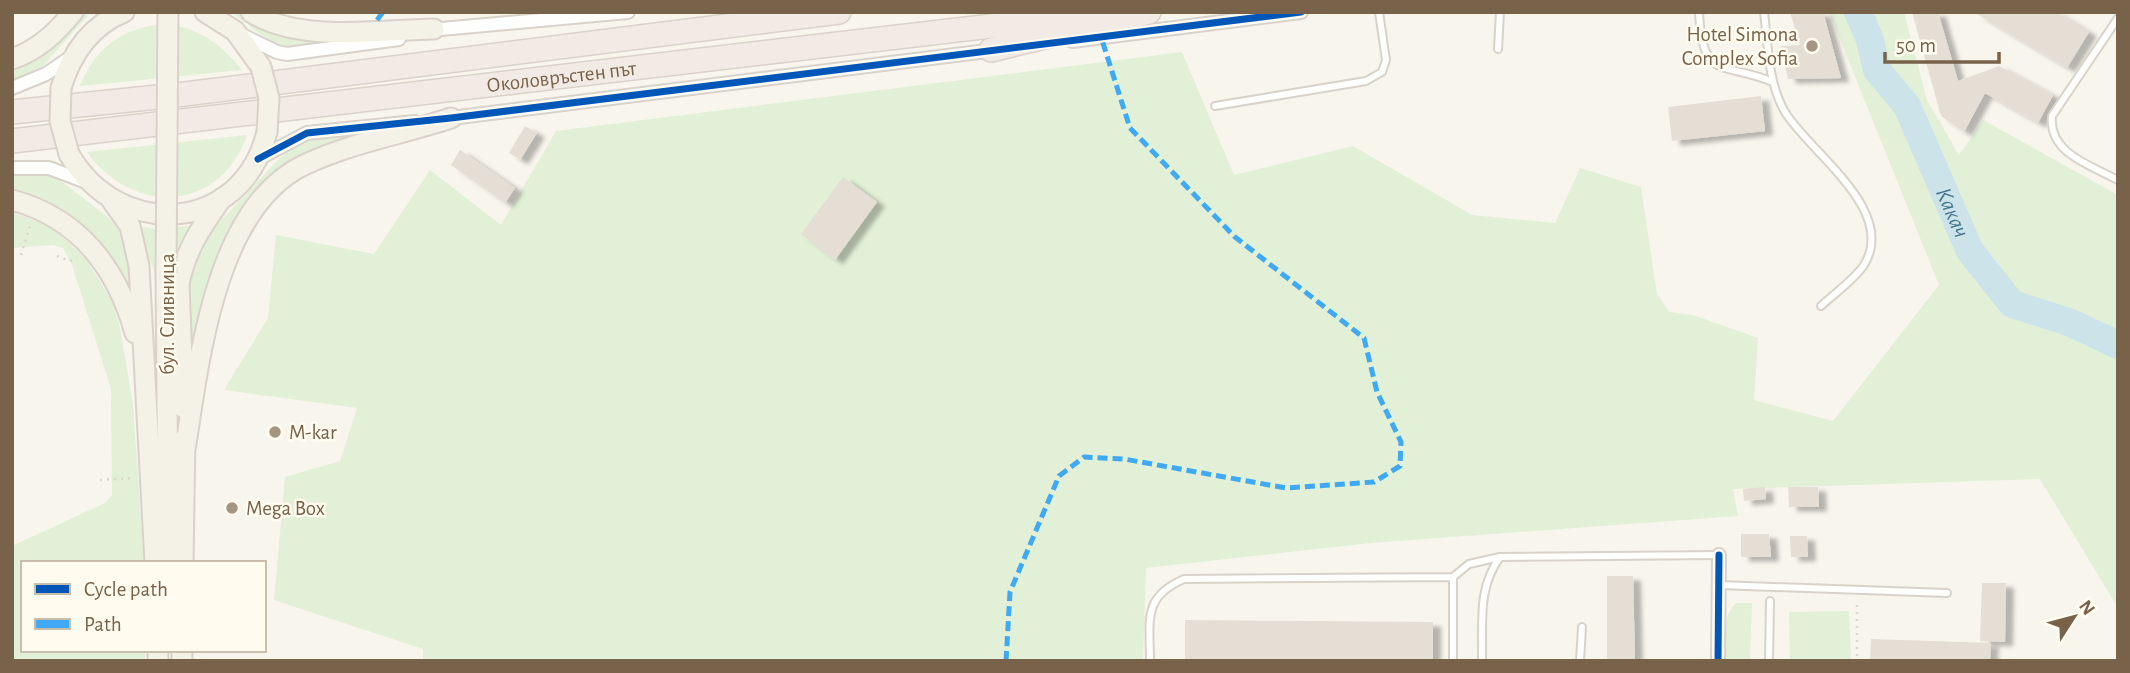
<svg xmlns="http://www.w3.org/2000/svg" width="2130" height="673" font-family="'Alegreya Sans',sans-serif">
  <defs>
    <filter id="shadow"><feDropShadow dx="8" dy="4.5" stdDeviation="2" flood-color="#0004"/></filter>
  </defs>
  <rect width="100%" height="100%" fill="#f8f5ed"/>
  <path fill="#e2f0d7" d="M82 12H91L43 66 12 80V66Z
    M231 12H241L255 23 329 41C286 60 263 36 231 12Z
    M1829 12H1904L1927 100 1959 155 1983 120 2118 195V608L2040 479 1733 489 1738 516 1371 543 1146 568 1143 661H423V649L274 600 285 477 340 461 357 408 224 390 268 318 276 235 374 254 430 170 501 225 556 131 1182 52 1234 175 1353 146 1472 215 1555 223 1580 168 1641 187 1657 294 1669 312 1693 315 1758 338 1754 400 1833 421 1939 285Z
    M167 24C201 29 221 44 242 70L80 86C96 46 125 26 167 24Z
    M382 130 261 188 192 364 186 281 197 248 210 232 279 159 296 145 325 136Z
    M247 135C220 213 133 216 87 152Z
    M12 174H52L109 218 127 239 135 302 120 275 12 192Z
    M12 212 48 226 67 241 86 259 112 301 120 327 133 405 144 563H23V650H145V661H12V546L105 503 112 495 111 389 72 265 63 248 53 245 12 248Z
    M196 225 178 273H155L137 226 156 229Z
    M1736 603H1752L1750 661H1726C1726 641 1721 617 1736 603Z
    M1849 611 1851 661H1790L1789 612Z"/>
  <g fill="none" stroke-linecap="round" stroke-linejoin="round">
    <path stroke="#cde3ea" stroke-width="28" id="s1" d="M1858 12 1870 40 1877 70 1907 106 1970 251 2012 304 2069 322 2118 345"/>
  </g>
  <path fill="#e5ded4" filter="url(#shadow)" d="M1790 12H1823L1841 78 1788 79 1781 46 1800 45Z
    M1912 12H1938L1958 81 1999 66 2053 95 2038 123 1985 93 1964 132 1941 116Z
    M1974 12H2056L2089 32 2067 68Z
    M1761 96 1765 131 1672 141 1668 107Z
    M525 126 537 133 520 160 509 153Z
    M460 150 515 188 505 203 451 165Z
    M843 177 877 202 835 260 801 234Z
    M1765 487 1766 499 1744 501 1743 489Z
    M1788 487H1818L1819 507H1789Z
    M1741 534H1769L1771 557H1741Z
    M1790 536H1807L1808 557H1791Z
    M1607 576H1633L1635 661H1607Z
    M1982 583H2006L2005 642 1980 641Z
    M1185 620 1433 622V661H1185Z
    M1871 639 1991 643 1990 661H1870Z"/>
  <g fill="none" stroke-linecap="round" stroke-linejoin="round">
    <defs>
      <path id="lane" d="M1699 12C1702 82 1723 61 1773 82
        M1764 12C1768 45 1768 83 1785 112 1809 152 1898 210 1864 265 1854 280 1835 293 1821 306
        M2118 18 2052 116C2048 153 2090 165 2118 180
        M1498 49 1500 12
        M1215 106 1366 81 1382 72 1386 60 1379 12
        M1719 585 1947 593
        M1150 661C1150 621 1142 597 1184 579L1453 577 1469 564 1500 557 1719 555
        M1453 661V577
        M1482 661C1483 622 1477 589 1500 557
        M1580 661 1582 627
        M1769 661 1770 601"/>
      <path id="street" d="M430 30 628 12
        M240 34 277 52 287 54 399 39
        M1072 41 1301 12
        M12 88 46 74 71 57
        M443 119 995 50
        M258 159 307 133 415 122
        M12 168H49L89 183
        M1718 661 1719 555"/>
      <path id="primary" d="M205 12 235 31 261 67
        M251 12C298 43 379 30 434 29
        M12 59C38 50 56 33 73 12
        M61 88C71 54 90 26 124 12
        M69 154C119 241 242 234 267 132
        M12 200C79 218 117 268 135 333
        M112 201 130 226 139 266 155 563
        M166 274 168 519 174 563
        M184 408 179 285C185 250 202 226 222 198
        M185 450C199 363 214 208 304 165 350 143 403 134 451 118
        M183 563 185 438
        M158 650V661
        M182 650V661"/>
      <g id="highway">
        <path d="M991 50 1149 12"/>
        <path d="M12 112 177 95 839 12"/>
        <path id="s2" d="M12 141 1110 12"/>
      </g>
    </defs>
    <use href="#lane" stroke="#d8d2cb" stroke-width="10"/>
    <use href="#street" stroke="#d8d2cb" stroke-width="16"/>
    <use href="#primary" stroke="#dad2ca" stroke-width="23"/>
    <use href="#highway" stroke="#dad2ca" stroke-width="26"/>
    <path stroke="#dbd5ce" stroke-width="2.5" stroke-dasharray="2 5" stroke-linecap="butt" d="M21 255 31 223
      M57 256 70 261 77 258
      M100 480 135 478
      M1857 605V661"/>
    <use href="#lane" stroke="#fefefc" stroke-width="6"/>
    <use href="#street" stroke="#fefefc" stroke-width="12"/>
    <use href="#primary" stroke="#f4f1e6" stroke-width="19"/>
    <use href="#highway" stroke="#f2ebe5" stroke-width="23"/>
    <defs>
      <path id="primary-bridge" d="M261 67 269 98 267 132
        M61 88 60 121 69 154
        M166 273 168 12"/>
    </defs>
    <use href="#primary-bridge" stroke="#dad2ca" stroke-width="23" stroke-linecap="butt"/>
    <use href="#primary-bridge" stroke="#f4f1e6" stroke-width="19"/>
    <path stroke="#3fa9f5" stroke-width="5" stroke-dasharray="10 5" stroke-linecap="butt" d="M377 20 383 12
      M1006 661 1010 592 1059 476 1084 457 1124 459 1286 488 1374 482 1400 466 1401 442 1377 392 1364 338 1235 237 1130 128 1101 37"/>
    <defs>
      <path id="cycleway" d="M258 159 307 133 451 118 1301 12
        M1718 661 1719 555"/>
    </defs>
    <use href="#cycleway" stroke="#fffbef" stroke-width="11"/>
    <use href="#cycleway" stroke="#0057b8" stroke-width="7"/>
  </g>
  <g fill="#a59583" stroke="#fffbef" stroke-width="2.5">
    <circle cx="1812" cy="46" r="7"/>
    <circle cx="275" cy="432" r="7"/>
    <circle cx="232" cy="508" r="7"/>
  </g>
  <g text-anchor="middle" stroke-width="5" stroke-linejoin="round" paint-order="stroke">
    <g font-size="21" fill="#79624a" stroke="#fffbef" text-anchor="start">
      <text x="1798" y="41" text-anchor="end">Hotel Simona<tspan x="1798" dy="24">Complex Sofia</tspan></text>
      <text x="289" y="439">M-kar</text>
      <text x="246" y="515">Mega Box</text>
    </g>
    <g font-size="21" fill="#79624a" stroke="#fffbef">
      <text dy="7" stroke="none"><textPath href="#s2" startOffset="553">Околовръстен път</textPath></text>
      <text transform="translate(167 314) rotate(-90)" y="7">бул. Сливница</text>
    </g>
    <g font-size="23" font-style="italic" fill="#42768d" stroke="#fffbef">
      <text dy="8" stroke="none"><textPath href="#s1" startOffset="224">Какач</textPath></text>
    </g>
  </g>
  <rect width="2130" height="673" fill="none" stroke="#79624a" stroke-width="28"/>
  <rect x="21" y="561" width="245" height="91" fill="#fffbef" stroke="#c9bead" stroke-width="2"/>
  <rect x="35" y="584" width="35" height="10" fill="#0057b8" stroke="#c9bead" stroke-width="2"/>
  <text x="84" y="596" font-size="21" fill="#79624a">Cycle path</text>
  <rect x="35" y="619" width="35" height="10" fill="#3fa9f5" stroke="#c9bead" stroke-width="2"/>
  <text x="84" y="631" font-size="21" fill="#79624a">Path</text>
  <g transform="translate(2074 617) rotate(54)" stroke="#fffbef" stroke-width="5" paint-order="stroke">
  <path d="M0-5L12 26L0 18L-12 26Z" fill="#79624a"/>
  <text y="-10" font-size="19" font-weight="bold" text-anchor="middle" fill="#79624a">N</text>
  </g>
  <path d="M1885 52v10h114v-10" fill="none" stroke="#79624a" stroke-width="3.5"/>
  <text x="1896" y="52" font-size="21" fill="#79624a" stroke="#fffbef" stroke-width="5" paint-order="stroke">50 m</text>
</svg>
